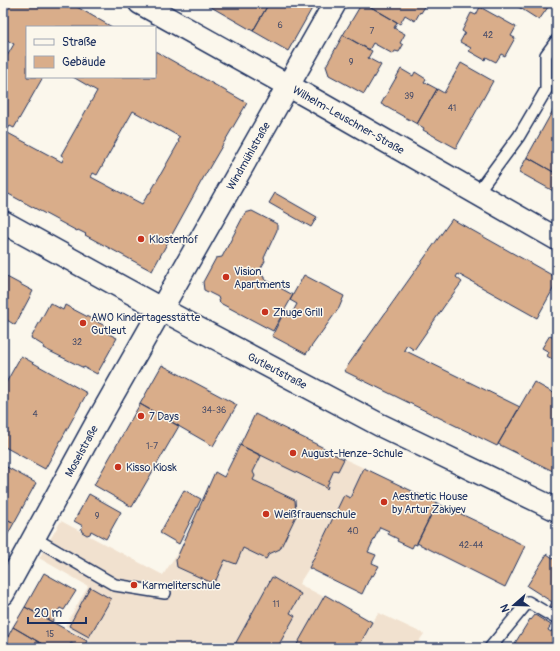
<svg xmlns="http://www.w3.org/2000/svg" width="560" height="651" font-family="Pangolin,sans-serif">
  <rect width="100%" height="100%" fill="#fbf7ec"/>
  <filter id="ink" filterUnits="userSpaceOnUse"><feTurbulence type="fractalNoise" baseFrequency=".025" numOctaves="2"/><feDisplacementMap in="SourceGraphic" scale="8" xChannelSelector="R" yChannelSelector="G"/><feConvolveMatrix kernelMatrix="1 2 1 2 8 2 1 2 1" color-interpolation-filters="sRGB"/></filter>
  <g filter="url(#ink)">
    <path fill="#f1e1cf" d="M255 414 326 449 325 450 364 468 350 498 344 495 309 568 299 584 372 622 379 613 424 634 414 648H99L65 626 88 586 39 558 61 521 163 575 182 546 215 472 224 477Z"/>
    <path fill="#d9ad8a" stroke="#1b2f5e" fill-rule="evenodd" d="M3 3H70L112 27H27V77H43L14 128 10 126 6 132 62 162 64 157 61 155 97 91 73 77H155V51L247 103 201 182 152 271 85 235 86 234 78 230 77 231 3 191V63L14 44 3 38ZM133 111 180 137 178 141 179 142 150 193H149L142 204 91 177 93 173 97 175Z
      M204 3H269L253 31Z
      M269 3H315L288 51 253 31Z
      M362 3H364L397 22 394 28 405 34 400 43 403 45 399 52 395 51 393 54 373 43 369 50 343 35Z
      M364 3H423L426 5 421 13 420 12 415 21 405 15 400 24Z
      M511 3H551L539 20 514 4 513 5Z
      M480 7 516 27 511 36 515 38 505 56 501 54 496 62 486 57 485 60 469 51 471 48 460 42 465 33 462 31 471 13 476 15Z
      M343 35 372 51 368 58 381 65 364 94 329 75 326 66Z
      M461 63 493 81 456 148 423 130 424 128 417 124 437 89 444 93Z
      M401 69 413 76 415 72 426 79 424 82 437 89 417 124 381 104Z
      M557 103V174L527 157Z
      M527 157 557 174V193L519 172Z
      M275 193 317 217 311 227 269 203Z
      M252 211 277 224V230L264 258 265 261 258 273 264 277V279L293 295 273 331 220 303 218 297 204 290 203 282 216 258 222 257 245 213Z
      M452 219 557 278V282L537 318 458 274 456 277 462 282 447 302 414 350 407 345 404 350 520 407 497 446 344 371Z
      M3 275 33 291 15 325 7 320 3 328Z
      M304 275 344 296 339 308 306 354 272 336 283 314 290 317 297 304 290 300Z
      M50 303 63 310 65 305 109 328 107 333 117 338 97 374 84 367V368L43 348 44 346 31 338Z
      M557 331V362L547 356 549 352 542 348 550 335 554 337Z
      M21 356 87 393 45 469 3 446V388Z
      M162 365 237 405 213 446 140 404Z
      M534 382 557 395V473L498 444Z
      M140 404 179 426 132 507 94 485Z
      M255 414 326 449 325 450 344 459 338 471 334 470 327 486H328L327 489 324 487V486L240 445Z
      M240 445 261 456 253 472 255 476 253 480 295 500 296 516 280 549 269 554 266 559 243 548 236 564 225 560 216 580 210 582 177 567 176 560 215 472 224 477Z
      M3 465 36 483 14 523 3 517Z
      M364 468 437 503 417 543V545L414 544 412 548 397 541 398 539 388 534 389 531 380 527 368 552 376 555 372 563 379 566 373 576 371 575 362 594 309 568 344 495 350 498Z
      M184 490 201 499 179 544 160 533Z
      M89 494 121 512 106 539 91 531 90 534 87 535 82 532 81 529 83 526 74 521Z
      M437 503 458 514 459 513 503 534V535L525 546 505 587 417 543Z
      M3 517 14 523 3 543Z
      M547 554 557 561V611L550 606 552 602 527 586Z
      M44 573 76 591 64 610 60 608 52 622 25 607Z
      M272 577 301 594 290 613 295 616 277 648H233Z
      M90 587 111 599 89 637 69 626Z
      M325 595 372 622 358 648H295Z
      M25 607 87 641 83 648H79L71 643 68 648H49L13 627Z
      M535 615 551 625 548 630 551 632 554 627 557 629V648H512L530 619 531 620Z
      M13 627 49 648H3V646Z"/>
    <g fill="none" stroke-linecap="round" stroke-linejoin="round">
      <defs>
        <path id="lane" d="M477 193 519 136 546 90V55L557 40
          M34 538 115 585 165 593
          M490 648 528 602 557 619"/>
        <g id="street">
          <path id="s1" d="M3 594 96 424 335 3"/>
        </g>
        <g id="secondary">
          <path id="s2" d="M140 3 314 100 557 239"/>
          <path id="s3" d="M3 222 161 309 380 425 557 510"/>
        </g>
      </defs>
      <use href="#lane" stroke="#1b2f5e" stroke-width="14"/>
      <use href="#street" stroke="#1b2f5e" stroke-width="25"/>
      <use href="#secondary" stroke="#1b2f5e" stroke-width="25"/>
      <use href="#lane" stroke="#fbf7ec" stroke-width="11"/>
      <use href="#street" stroke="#fbf7ec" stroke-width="22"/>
      <use href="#secondary" stroke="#fbf7ec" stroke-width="22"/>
    </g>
  </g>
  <g fill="#c8321e" stroke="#fbf7ec" stroke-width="1.5">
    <circle cx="141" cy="239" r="4"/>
    <circle cx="226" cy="277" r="4"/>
    <circle cx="265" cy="312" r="4"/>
    <circle cx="83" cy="323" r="4"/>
    <circle cx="141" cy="416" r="4"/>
    <circle cx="293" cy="453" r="4"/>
    <circle cx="118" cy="467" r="4"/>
    <circle cx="384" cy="502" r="4"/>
    <circle cx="266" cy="514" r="4"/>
    <circle cx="134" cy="585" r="4"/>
  </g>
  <g text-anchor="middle" stroke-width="3" stroke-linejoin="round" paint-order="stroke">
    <g font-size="9" fill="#4a4e69">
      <text x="280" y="28">6</text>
      <text x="372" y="34">7</text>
      <text x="488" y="38">42</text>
      <text x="351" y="65">9</text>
      <text x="409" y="99">39</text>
      <text x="452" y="111">41</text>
      <text x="77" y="345">32</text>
      <text x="214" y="413">34-36</text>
      <text x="35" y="417">4</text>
      <text x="152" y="449">1-7</text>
      <text x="97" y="519">9</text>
      <text x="353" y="534">40</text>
      <text x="471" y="548">42-44</text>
      <text x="276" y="607">11</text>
      <text x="50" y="637">15</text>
    </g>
    <g font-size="11" fill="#1b2f5e" stroke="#fbf7ec">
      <text dy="4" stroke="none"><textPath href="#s2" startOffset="239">Wilhelm-Leuschner-Straße</textPath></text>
      <text dy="4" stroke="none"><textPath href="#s1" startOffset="502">Windmühlstraße</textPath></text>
      <text dy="4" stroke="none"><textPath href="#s3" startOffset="312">Gutleutstraße</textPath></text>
      <text dy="4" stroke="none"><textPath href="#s1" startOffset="163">Moselstraße</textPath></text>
    </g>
    <g font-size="11" fill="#1b2f5e" stroke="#fbf7ec" text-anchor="start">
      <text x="149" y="243">Klosterhof</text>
      <text x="234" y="275">Vision<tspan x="234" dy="13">Apartments</tspan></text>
      <text x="273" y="316">Zhuge Grill</text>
      <text x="91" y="321">AWO Kindertagesstätte<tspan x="91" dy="13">Gutleut</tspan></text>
      <text x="149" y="420">7 Days</text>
      <text x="301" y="457">August-Henze-Schule</text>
      <text x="126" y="471">Kisso Kiosk</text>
      <text x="392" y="500">Aesthetic House<tspan x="392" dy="13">by Artur Zakiyev</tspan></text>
      <text x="274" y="518">Weißfrauenschule</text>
      <text x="142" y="589">Karmeliterschule</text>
    </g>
  </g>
  <rect width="560" height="651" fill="none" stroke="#fbf7ec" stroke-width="16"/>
  <rect x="8" y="8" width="544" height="635" fill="none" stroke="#1b2f5e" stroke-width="1.5" filter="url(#ink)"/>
  <rect x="26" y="26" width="130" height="52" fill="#fbf7ec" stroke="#a1a7b3"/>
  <rect x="34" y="39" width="20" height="6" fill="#fbf7ec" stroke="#a1a7b3"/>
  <text x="62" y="46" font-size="12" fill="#1b2f5e">Straße</text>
  <rect x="34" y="56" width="20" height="12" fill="#d9ad8a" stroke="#a1a7b3"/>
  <text x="62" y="66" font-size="12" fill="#1b2f5e">Gebäude</text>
  <g transform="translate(514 605) rotate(250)" stroke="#fbf7ec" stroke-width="3" paint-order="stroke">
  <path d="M0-3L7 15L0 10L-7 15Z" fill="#1b2f5e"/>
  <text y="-6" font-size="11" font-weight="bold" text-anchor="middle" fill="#1b2f5e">N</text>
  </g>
  <path d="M28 617v6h58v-6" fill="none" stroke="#1b2f5e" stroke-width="2"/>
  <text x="34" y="617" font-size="12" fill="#1b2f5e" stroke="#fbf7ec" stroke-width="3" paint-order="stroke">20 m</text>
</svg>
